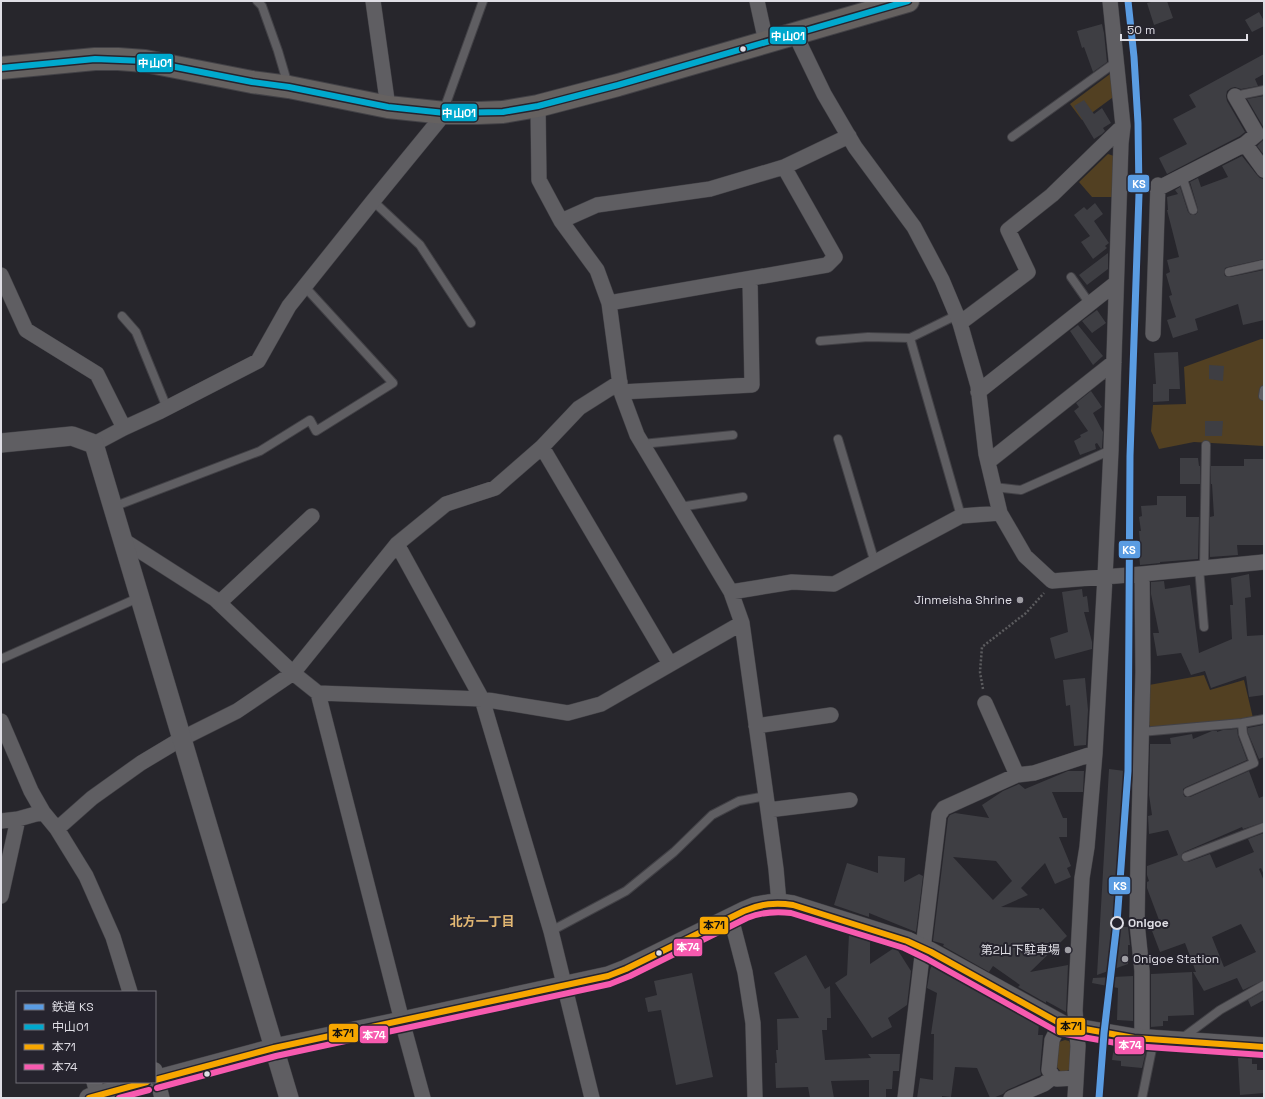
<svg xmlns="http://www.w3.org/2000/svg" width="1265" height="1099" font-family="'Space Grotesk','Noto Sans JP',sans-serif">
  <rect width="100%" height="100%" fill="#27262c"/>
  <path fill="#524022" d="M1114 71 1116 95 1082 120 1070 104Z
    M1108 154 1114 156 1112 197H1092L1079 182Z
    M1261 339H1264V446L1194 442 1159 449 1151 431 1153 405 1186 404 1184 367Z
    M1204 675 1210 690 1244 680 1253 718 1151 727 1146 722 1149 685Z
    M1065 1040 1069 1041 1072 1047 1070 1069 1067 1071 1061 1072 1056 1066 1059 1042Z"/>
  <path fill="#3e3e43" fill-rule="evenodd" d="M1155 1H1167L1173 18 1154 25 1147 3Z
    M1259 12 1264 21V26L1252 32 1245 20Z
    M1102 24 1104 33 1107 62 1093 72 1084 47 1082 48 1077 31Z
    M1264 54V74L1255 79 1258 86 1241 89 1235 87 1231 88 1227 91 1226 96 1227 101 1245 132 1240 136 1167 174 1159 158 1187 144 1173 119 1196 107 1189 95Z
    M1264 96V128L1247 99Z
    M1084 100 1094 114 1102 108 1111 123 1103 128 1105 131 1102 134 1094 139 1074 106Z
    M1264 139V155L1257 146Z
    M1242 156 1257 175 1260 178 1264 179V259L1228 267 1225 268 1224 273 1225 276 1230 277 1264 270V320L1243 325 1238 304 1195 319 1198 330 1173 338 1167 320 1176 317 1169 296 1172 295 1166 274 1170 272 1167 260 1179 257 1167 210H1168L1167 197 1178 194 1175 190 1180 187 1188 212 1191 215H1195L1198 212V209L1190 182 1198 178 1201 187 1228 177 1222 166Z
    M1095 203 1103 214 1094 221 1109 243 1105 246 1107 248 1093 259 1081 242 1090 236 1074 215 1084 207 1087 210Z
    M1108 253V269L1087 285 1079 275Z
    M1097 310 1106 323 1092 333 1082 321Z
    M1078 325 1103 356 1093 365 1070 331Z
    M1178 352 1180 389H1169V401L1153 402V384H1156L1154 353Z
    M1209 365 1224 366 1223 381 1209 379Z
    M1091 391 1102 407 1093 413 1103 432 1102 448 1101 449 1097 443 1095 444 1096 449 1080 455 1074 441 1081 437 1080 435 1088 431 1074 411 1079 407 1076 403Z
    M1205 421H1223L1222 436H1205Z
    M1180 458H1198L1199 466H1200V484H1180Z
    M1244 459H1264V545H1237L1238 555 1210 557V517L1214 516 1212 484H1211V466H1244Z
    M1157 496H1186V517H1199L1198 559 1160 562V563L1140 565 1138 542H1140L1139 531H1141L1139 517 1142 516 1141 506 1157 505Z
    M1249 574 1251 597 1245 598 1247 636 1264 635V695L1249 697 1246 676 1211 688 1205 671 1191 675 1181 653 1157 656 1153 633H1159L1151 594V582L1164 581 1165 589 1190 585 1199 653 1232 639 1230 605H1233L1231 578Z
    M1082 589 1083 597 1087 596 1089 612H1084L1092 642V649L1055 659 1050 638 1068 632 1062 592Z
    M1085 678 1088 710 1086 745 1074 746 1070 705 1066 706 1063 680Z
    M1263 725 1264 757 1259 759 1248 733V728Z
    M1237 729 1238 736 1247 760 1186 787 1183 789V794L1185 797H1190L1249 771 1259 798 1264 796V822L1243 829 1242 827 1184 852 1182 854 1181 859 1183 861 1188 862 1210 854 1216 868 1254 852 1248 839 1264 833V875L1261 868 1259 869 1264 881V980L1243 990 1237 978 1204 991 1193 972H1196L1185 943 1160 952 1149 923 1159 920 1147 888V882L1149 881 1147 875V866L1178 855 1168 830 1149 834 1148 816 1152 815 1149 795 1150 744H1171L1170 738 1192 734 1193 739 1212 731H1217V732L1223 730ZM1241 924 1256 952 1224 967 1212 937Z
    M1109 769 1125 771 1114 927H1128L1130 945H1128V964L1097 975Z
    M1068 771H1084L1083 792H1052L1063 818H1067V837H1059L1071 866 1067 868 1071 877 1055 884 1045 863 1021 888 1028 895 1001 907 1039 908 1040 910 1043 908 1067 936 1030 972 1068 965 1066 1012 1046 1001V1003L1018 987 1020 985 993 966 989 972 943 946 944 944 933 941 948 818 950 815 955 813 989 818 982 805 1003 791 1019 784 1025 789ZM953 857 996 861 1012 881 993 900Z
    M878 856 905 858 904 882 919 874 923 876 916 932 869 913V917L834 905 847 863 878 873Z
    M849 934 870 941V964L894 948 897 949 911 971 907 1005 888 1018 892 1027 872 1038 835 983 847 975Z
    M806 955 825 989 830 986 831 1018H827V1030H822L825 1060 871 1058 868 1054H900L899 1071H893L892 1089H886V1098H869V1080L831 1081 834 1098H810L808 1087 776 1088 775 1063H777L776 1050H778L777 1019 799 1018 774 973Z
    M932 965 1039 1024 1038 1035H1043L1040 1069 1041 1075 1007 1090 1003 1094 993 1098H990L977 1068 955 1067 951 1097 942 1096V1098H917L920 1078 933 1080 934 1034H931L937 993 927 988 930 970Z
    M1192 972 1194 1015 1168 1016V1021H1163V1026L1151 1027V974Z
    M692 973 713 1077 676 1085 661 1010 648 1012 645 998 657 995 654 981Z
    M1133 976V1021L1117 1020 1118 988 1092 983 1093 978Z
    M1264 991V1000L1251 1007 1248 1000Z
    M1114 1046 1146 1051 1142 1068 1121 1066V1061L1112 1060Z
    M1252 1057V1064H1257V1070H1264V1093L1240 1095 1238 1058Z"/>
  <g fill="none" stroke-linecap="round" stroke-linejoin="round">
    <defs>
      <path id="service" d="M257 1 262 6 278 51 288 85
        M1235 96 1264 90
        M443 112 483 1
        M1012 137 1116 62
        M1182 176 1193 210
        M373 201 420 245 471 323
        M1229 272 1264 264
        M1071 277 1090 304
        M957 315 910 338 961 516
        M122 316 136 332 167 408
        M820 341 868 337 910 338
        M1263 396 1264 390
        M838 439 875 563
        M642 444 733 435
        M994 487 1021 490 1111 450
        M113 507 260 451 310 420 316 431 393 383 305 287
        M680 507 743 497
        M1199 568 1204 627
        M1204 568 1206 445
        M1 659 140 597
        M1141 732 1242 723 1264 719
        M1188 792 1254 763 1243 734 1242 723
        M1186 857 1264 827
        M551 931 626 891 674 852 712 815 739 801 766 796
        M1181 1039 1220 1010 1264 985
        M1142 1098 1154 1039"/>
      <path id="minor" d="M373 1 388 107
        M757 1 766 42
        M795 34 824 94 855 147 914 227 942 280 960 323 978 386 986 454 1000 513 1025 556 1052 581 1142 574 1264 562
        M538 106 539 180 561 221 597 270 609 303 621 392 637 435 731 592 742 623 768 810 776 869 779 903
        M1245 144 1264 170
        M1157 189 1245 144 1257 134 1235 96
        M561 221 597 205 710 189 784 167 849 136
        M1 275 26 330 97 374 124 428
        M609 303 827 265 835 257 784 167
        M960 323 1028 272 1008 230 1052 195 1123 126
        M1153 334 1158 185
        M621 392 752 385 750 279
        M978 392 1116 283
        M94 444 124 428 159 412 258 361 289 306 373 201 445 113
        M542 447 670 664
        M988 462 1114 362
        M123 540 215 599 293 673 318 693 482 699 568 713 601 704 742 623
        M397 544 482 699 551 931 592 1098
        M1142 574 1143 672 1138 863 1137 923 1142 971V1038
        M731 592 792 582 834 584 961 516 1000 513
        M219 603 312 516
        M318 693 402 1021 423 1098
        M985 703 1017 775
        M1 721 31 791 43 812 57 829 86 876 113 937 130 992
        M756 726 831 715
        M768 810 850 800
        M1 821 18 819 43 812
        M57 829 92 798 141 763 181 739 237 711 293 673 397 544 446 504 495 488 542 447 579 408 620 382
        M1 896 18 819
        M731 918 745 972 753 1023 755 1098
        M1063 1025 1056 1032 1052 1040 1049 1070 1053 1077 1057 1079 1076 1078
        M155 1070 162 1098
        M94 1082 98 1096
        M905 1098 939 815 944 808 1017 775 1034 773 1095 753
        M1011 1098 1044 1084 1053 1077
        M1075 1098 1078 1046 1075 1011 1082 878 1087 847 1095 753 1105 577 1111 450 1121 143 1123 126 1110 1"/>
      <path id="tertiary" d="M1 443 72 436 94 444 289 1098
        M155 1080 274 1048 402 1021 608 976 626 969 744 911 756 906 768 904 779 903 793 905 907 941 931 952 1063 1025 1076 1028 1134 1038 1264 1047
        M89 1098 147 1082"/>
      <path id="primary" d="M1 68 95 59H118L145 61 252 82 289 87 388 107 445 113H478L503 112 538 106 618 85 908 1"/>
    </defs>
    <use href="#service" stroke="#424146" stroke-width="10"/>
    <use href="#minor" stroke="#424146" stroke-width="16"/>
    <use href="#tertiary" stroke="#424146" stroke-width="20"/>
    <use href="#primary" stroke="#424146" stroke-width="24"/>
    <path stroke="#5c5c5f" stroke-width="2.5" stroke-dasharray="2 2" stroke-linecap="butt" d="M983 689 980 672 982 647 1026 613 1044 593"/>
    <use href="#service" stroke="#5f5e62" stroke-width="8"/>
    <use href="#minor" stroke="#5f5e62" stroke-width="15"/>
    <use href="#tertiary" stroke="#5f5e62" stroke-width="19"/>
    <use href="#primary" stroke="#656160" stroke-width="22"/>
    <defs>
      <path id="bus-1" d="M1 68 95 59 145 61 252 82 289 87 388 107 445 113 503 112 538 106 618 85 908 1"/>
      <path id="bus-2" d="M155 1080 274 1048 608 976 626 969 744 911C761 904 775 902 793 905L907 941 931 952 1063 1025 1134 1038 1264 1047
        M89 1098 147 1082"/>
      <path id="bus-3" d="M157 1088 276 1056 610 984 630 976 747 918C762 912 775 911 791 913L904 948 927 959 1060 1033 1133 1046 1263 1055
        M119 1098 149 1090"/>
    </defs>
    <use href="#bus-1" stroke="#26242e" stroke-width="9"/>
    <use href="#bus-2" stroke="#26242e" stroke-width="9"/>
    <use href="#bus-3" stroke="#26242e" stroke-width="9"/>
    <use href="#bus-1" stroke="#00a9ce" stroke-width="6"/>
    <use href="#bus-2" stroke="#f7a600" stroke-width="6"/>
    <use href="#bus-3" stroke="#f75aaf" stroke-width="6"/>
    <defs>
      <path id="rail-1" d="M1099 1098 1104 1033 1117 922 1128 771 1130 456 1139 194 1138 123 1134 57 1128 1"/>
    </defs>
    <use href="#rail-1" stroke="#26242e" stroke-width="10"/>
    <use href="#rail-1" stroke="#5a9ce2" stroke-width="7"/>
  </g>
  <g fill="#dfdee5" stroke="#26242e" stroke-width="1.5">
    <circle cx="743" cy="49" r="3.5"/>
    <circle cx="659" cy="953" r="3.5"/>
    <circle cx="207" cy="1074" r="3.5"/>
  </g>
  <g fill="#9f9ea4" stroke="#26242e" stroke-width="1.5">
    <circle cx="1020" cy="600" r="4"/>
    <circle cx="1068" cy="950" r="4"/>
    <circle cx="1125" cy="959" r="4"/>
  </g>
  <circle fill="#26242e" stroke="#dfdee5" stroke-width="2" cx="1117" cy="923" r="6"/>
  <g text-anchor="middle" stroke-width="4" stroke-linejoin="round" paint-order="stroke">
    <g font-size="12" fill="#dfdee5" stroke="#26242e" text-anchor="end">
      <text x="1012" y="604">Jinmeisha Shrine</text>
      <text x="1060" y="954">第2山下駐車場</text>
      <text x="1133" y="963" text-anchor="start">Onigoe Station</text>
    </g>
    <g font-size="12" font-weight="bold" fill="#dfdee5" stroke="#26242e" text-anchor="start">
      <text x="1128" y="927">Onigoe</text>
    </g>
    <g font-size="13" font-weight="bold" fill="#e3b873" stroke="#26242e">
      <text x="482" y="926">北方一丁目</text>
    </g>
  </g>
  <g stroke="#26242e" stroke-width="1.5">
    <rect x="769" y="26" width="38" height="19" rx="4" fill="#00a9ce"/>
    <rect x="136" y="53" width="38" height="20" rx="4" fill="#00a9ce"/>
    <rect x="441" y="103" width="37" height="19" rx="4" fill="#00a9ce"/>
    <rect x="1127" y="174" width="23" height="19" rx="4" fill="#5a9ce2"/>
    <rect x="1118" y="540" width="23" height="19" rx="4" fill="#5a9ce2"/>
    <rect x="1108" y="876" width="23" height="19" rx="4" fill="#5a9ce2"/>
    <rect x="699" y="916" width="30" height="19" rx="4" fill="#f7a600"/>
    <rect x="673" y="938" width="30" height="19" rx="4" fill="#f75aaf"/>
    <rect x="1056" y="1017" width="30" height="19" rx="4" fill="#f7a600"/>
    <rect x="328" y="1023" width="31" height="20" rx="4" fill="#f7a600"/>
    <rect x="359" y="1025" width="30" height="19" rx="4" fill="#f75aaf"/>
    <rect x="1114" y="1036" width="31" height="19" rx="4" fill="#f75aaf"/>
  </g>
  <g font-size="11" text-anchor="middle" font-weight="bold" fill="#fff">
    <text x="788" y="40">中山01</text>
    <text x="155" y="67">中山01</text>
    <text x="459" y="117">中山01</text>
    <text x="1139" y="188">KS</text>
    <text x="1129" y="554">KS</text>
    <text x="1120" y="890">KS</text>
    <text x="688" y="951">本74</text>
    <text x="374" y="1039">本74</text>
    <text x="1130" y="1049">本74</text>
  </g>
  <g font-size="11" text-anchor="middle" font-weight="bold" fill="#111">
    <text x="714" y="929">本71</text>
    <text x="1071" y="1030">本71</text>
    <text x="343" y="1037">本71</text>
  </g>
  <rect width="1265" height="1099" fill="none" stroke="#dfdee5" stroke-width="4"/>
  <rect x="16" y="991" width="140" height="92" fill="#26242e" stroke="#706e77"/>
  <rect x="24" y="1004" width="20" height="6" fill="#5a9ce2" stroke="#706e77"/>
  <text x="52" y="1011" font-size="12" fill="#dfdee5">鉄道 KS</text>
  <rect x="24" y="1024" width="20" height="6" fill="#00a9ce" stroke="#706e77"/>
  <text x="52" y="1031" font-size="12" fill="#dfdee5">中山01</text>
  <rect x="24" y="1044" width="20" height="6" fill="#f7a600" stroke="#706e77"/>
  <text x="52" y="1051" font-size="12" fill="#dfdee5">本71</text>
  <rect x="24" y="1064" width="20" height="6" fill="#f75aaf" stroke="#706e77"/>
  <text x="52" y="1071" font-size="12" fill="#dfdee5">本74</text>
  <path d="M1121 34v6h126v-6" fill="none" stroke="#dfdee5" stroke-width="2"/>
  <text x="1127" y="34" font-size="12" fill="#dfdee5" stroke="#26242e" stroke-width="3" paint-order="stroke">50 m</text>
</svg>
